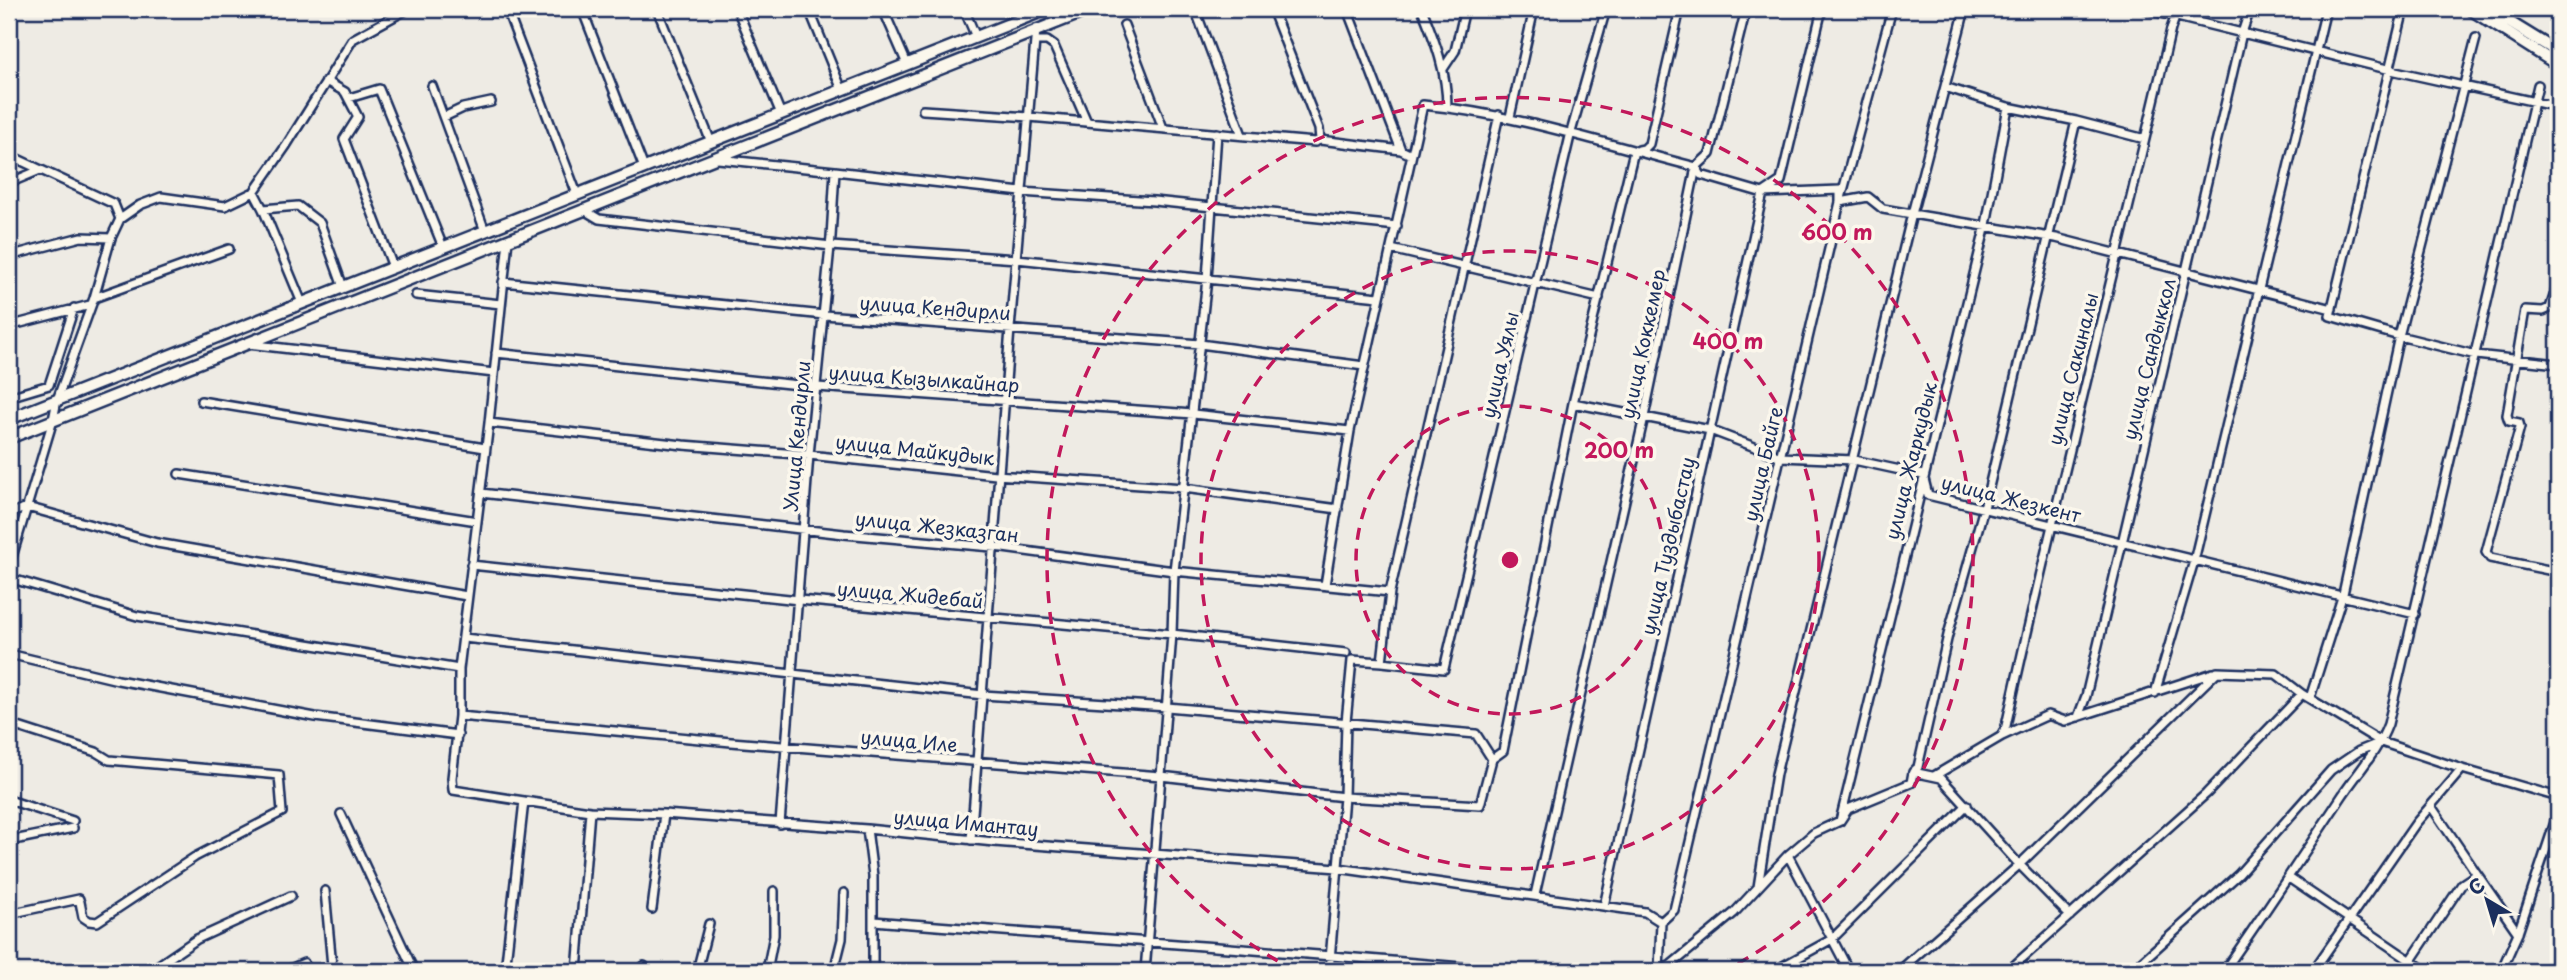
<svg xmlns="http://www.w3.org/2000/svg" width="2567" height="980" font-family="'Playpen Sans',sans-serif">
  <rect width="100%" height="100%" fill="#eeebe4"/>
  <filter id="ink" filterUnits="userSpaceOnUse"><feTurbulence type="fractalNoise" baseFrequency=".0143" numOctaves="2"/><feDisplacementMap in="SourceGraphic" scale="14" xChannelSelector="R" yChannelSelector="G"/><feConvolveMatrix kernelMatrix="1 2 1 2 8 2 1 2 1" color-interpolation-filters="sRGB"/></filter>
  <g filter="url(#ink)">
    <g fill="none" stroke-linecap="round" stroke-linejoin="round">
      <defs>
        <path id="minor" d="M582 9 644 168
          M657 9 711 142
          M737 9 781 114
          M809 9 842 90
          M883 9 907 64
          M964 9 976 37
          M1195 9 1242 135
          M1347 9 1401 150
          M1422 9C1435 41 1447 72 1447 107
          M1965 9 1912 214 2056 238 2332 309
          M2145 9 2391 70 2558 107
          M2404 9 2330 316 2399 336 2476 355 2558 364
          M510 18 577 194
          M1124 25 1163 128
          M1036 41H1047L1054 46 1087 122
          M1443 69 1455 51 1465 9
          M326 81 345 92 358 117 344 139 393 267
          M432 86 485 231
          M1945 87 2008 107 2076 121 2145 139
          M349 98 379 89 443 247
          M923 110 1029 117 1315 142 1320 140 1319 129 1272 9
          M1499 115 1390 592 1382 662 1352 660 1346 722 1344 797 1480 805 1492 759 1503 751 1573 403 1634 151
          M444 117 463 108 491 102
          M1510 117 1534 9
          M1217 133 1207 279 1174 571 1172 634 1161 776 1344 797 1329 971
          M1320 140 1401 150 1411 155
          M1639 150 1644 149 1649 144 1680 9
          M9 155 114 204 120 219 111 238 94 298 57 400 53 420 9 567
          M718 159 835 171 831 237 809 455 780 824
          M835 171 1021 192 1154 201 1397 226
          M9 183 40 170
          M254 192 263 209 302 303
          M263 209 298 206 320 223 343 287
          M584 210 599 219 831 246 1017 259 1379 297
          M120 219 140 205 161 197 225 206 254 192 286 146 353 39 408 9
          M1391 249 1599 298
          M9 256 81 237 111 238
          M503 282 824 315 1200 344 1364 366
          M2558 284 2550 308 2543 311 2525 310 2507 415 2509 421 2519 423 2520 427 2486 552 2490 558 2558 572
          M416 295 501 304
          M94 298 229 249
          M9 326 90 305
          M248 344 494 373
          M496 353 817 387 1193 414 1350 431
          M9 397 49 385 74 308
          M201 401 485 448
          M1573 403 1710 430 1781 457 1854 460 1923 475 1928 495 2415 614
          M489 423 683 445 809 455 996 475 1184 488 1338 509
          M179 474 477 521
          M481 493 844 534 1003 548 1174 571 1390 592
          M9 514 27 507 157 543 467 596
          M471 565 799 600 1172 634 1346 653
          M9 578 137 616 459 669
          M1325 585 1350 431 1423 105C1517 114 1605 144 1696 167L1701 175 1763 193 1781 181 1822 9
          M464 638 983 695 1167 707 1476 734 1492 759
          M9 654 118 680 315 717 458 735
          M1382 662 1444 669 1571 132 1606 9
          M2155 693 2194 561 2326 9
          M2310 698 2343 594 2399 336 2476 38
          M459 716 731 742 1161 776 1145 971
          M2078 717 2086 696 2242 33 2250 9
          M9 724 96 752 109 760 279 775 282 812 195 857 97 922 89 921 83 917 80 902
          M2002 736 2006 726C2057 493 2117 261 2171 29L2178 9
          M1913 772 1918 767 1948 635 1985 504 2076 121
          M1934 776 2002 736 2048 715 2065 721 2213 673
          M9 800 73 821
          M524 801 590 811 577 971
          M2431 806 2477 874
          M590 811 664 814 867 829 994 842 1338 868 1645 912 1661 922
          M341 814 414 971
          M1840 821 1986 225 2008 107
          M867 829 873 876V971
          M971 840 1010 329 1036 29
          M9 841 73 828
          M1788 855 1849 971
          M2289 878 2426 971
          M325 891 332 966 335 971
          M1535 895 1644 417 1696 167 1710 154 1746 9
          M1604 906 1763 193 1840 190V202L1868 197 1883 209 1912 214 1776 774 1758 887
          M652 909 664 814
          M9 914 79 899
          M874 921C1084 938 1294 951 1504 971
          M1661 922 1674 910 1840 202 1892 9
          M74 971 91 967
          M150 971 197 939 291 896
          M285 971 304 963
          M505 971 524 801 453 790 452 778 459 716V669L489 423 508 240
          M642 971 644 966
          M697 971 709 924
          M767 971 774 935V891
          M834 971 842 939 844 893
          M1659 971 1661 922
          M1660 971 1671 965 1734 913 1788 855 1814 833 1840 821 1848 809 1911 783 1913 772 1941 778 2016 861 2070 916
          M1774 971 1832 939 1967 805
          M1899 971 2019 865 2217 672 2276 674 2302 694 2381 742 2462 769 2558 797
          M2008 971 2206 794 2302 694
          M2131 971 2239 874 2331 770 2359 751 2381 742
          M2224 971C2264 914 2303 855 2342 796 2358 772 2378 751 2388 724L2538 85
          M2313 971 2416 823 2462 769
          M2404 971 2462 884 2477 874 2518 933
          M2501 971 2518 933 2558 813"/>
        <path id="major" d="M2470 9 2558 65
          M2488 9 2558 52
          M9 419 1047 9
          M9 438 1091 9"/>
      </defs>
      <use href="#minor" stroke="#1b2f5e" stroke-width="12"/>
      <use href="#major" stroke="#1b2f5e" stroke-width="15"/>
      <use href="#minor" stroke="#fbf7ec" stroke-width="7"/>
      <use href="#major" stroke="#fbf7ec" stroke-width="10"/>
    </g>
  </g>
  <g fill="none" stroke="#c2185b" stroke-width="3.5" stroke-dasharray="12 9">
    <circle cx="1510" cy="560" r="154"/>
    <circle cx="1510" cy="560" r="309"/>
    <path d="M1296 971A463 463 0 1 1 1724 971"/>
  </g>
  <g text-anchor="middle" stroke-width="7" stroke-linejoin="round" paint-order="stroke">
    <g font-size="19" fill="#1b2f5e" stroke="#fbf7ec">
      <text transform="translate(935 308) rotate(4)" y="7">улица Кендирли</text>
      <text transform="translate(1643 344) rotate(-78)" y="7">улица Коккемер</text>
      <text transform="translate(2149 359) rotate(-76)" y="7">улица Сандыккол</text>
      <text transform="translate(1500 365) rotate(-77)" y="7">улица Уялы</text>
      <text transform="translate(2073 369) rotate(-76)" y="7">улица Сакиналы</text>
      <text transform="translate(924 379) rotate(4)" y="7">улица Кызылкайнар</text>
      <text transform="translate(797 436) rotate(-85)" y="7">Улица Кендирли</text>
      <text transform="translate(915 450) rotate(6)" y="7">улица Майкудык</text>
      <text transform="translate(1911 461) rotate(-76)" y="7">улица Жаркудык</text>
      <text transform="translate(1763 464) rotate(-77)" y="7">улица Байге</text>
      <text transform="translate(2011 499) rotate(14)" y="7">улица Жезкент</text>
      <text transform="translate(937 527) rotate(6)" y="7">улица Жезказган</text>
      <text transform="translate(1668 546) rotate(-77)" y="7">улица Туздыбастау</text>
      <text transform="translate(910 595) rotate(5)" y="7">улица Жидебай</text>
      <text transform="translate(909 741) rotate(5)" y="7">улица Иле</text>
      <text transform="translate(966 823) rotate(5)" y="7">улица Имантау</text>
    </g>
  </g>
  <circle cx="1510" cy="560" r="10" fill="#c2185b" stroke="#fbf7ec" stroke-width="3.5"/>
  <g font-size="21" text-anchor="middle" font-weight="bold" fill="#c2185b" stroke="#fbf7ec" stroke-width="7" stroke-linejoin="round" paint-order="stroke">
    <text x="1837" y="240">600 m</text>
    <text x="1728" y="349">400 m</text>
    <text x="1619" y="458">200 m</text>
  </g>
  <rect width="2567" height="980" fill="none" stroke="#fbf7ec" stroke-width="35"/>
  <rect x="18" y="18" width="2532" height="945" fill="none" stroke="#1b2f5e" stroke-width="2.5" filter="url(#ink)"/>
  <g transform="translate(2487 900) rotate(322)" stroke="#fbf7ec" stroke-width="5" paint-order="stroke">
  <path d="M0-5L12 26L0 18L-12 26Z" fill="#1b2f5e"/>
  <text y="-10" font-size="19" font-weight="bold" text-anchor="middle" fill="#1b2f5e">С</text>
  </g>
</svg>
